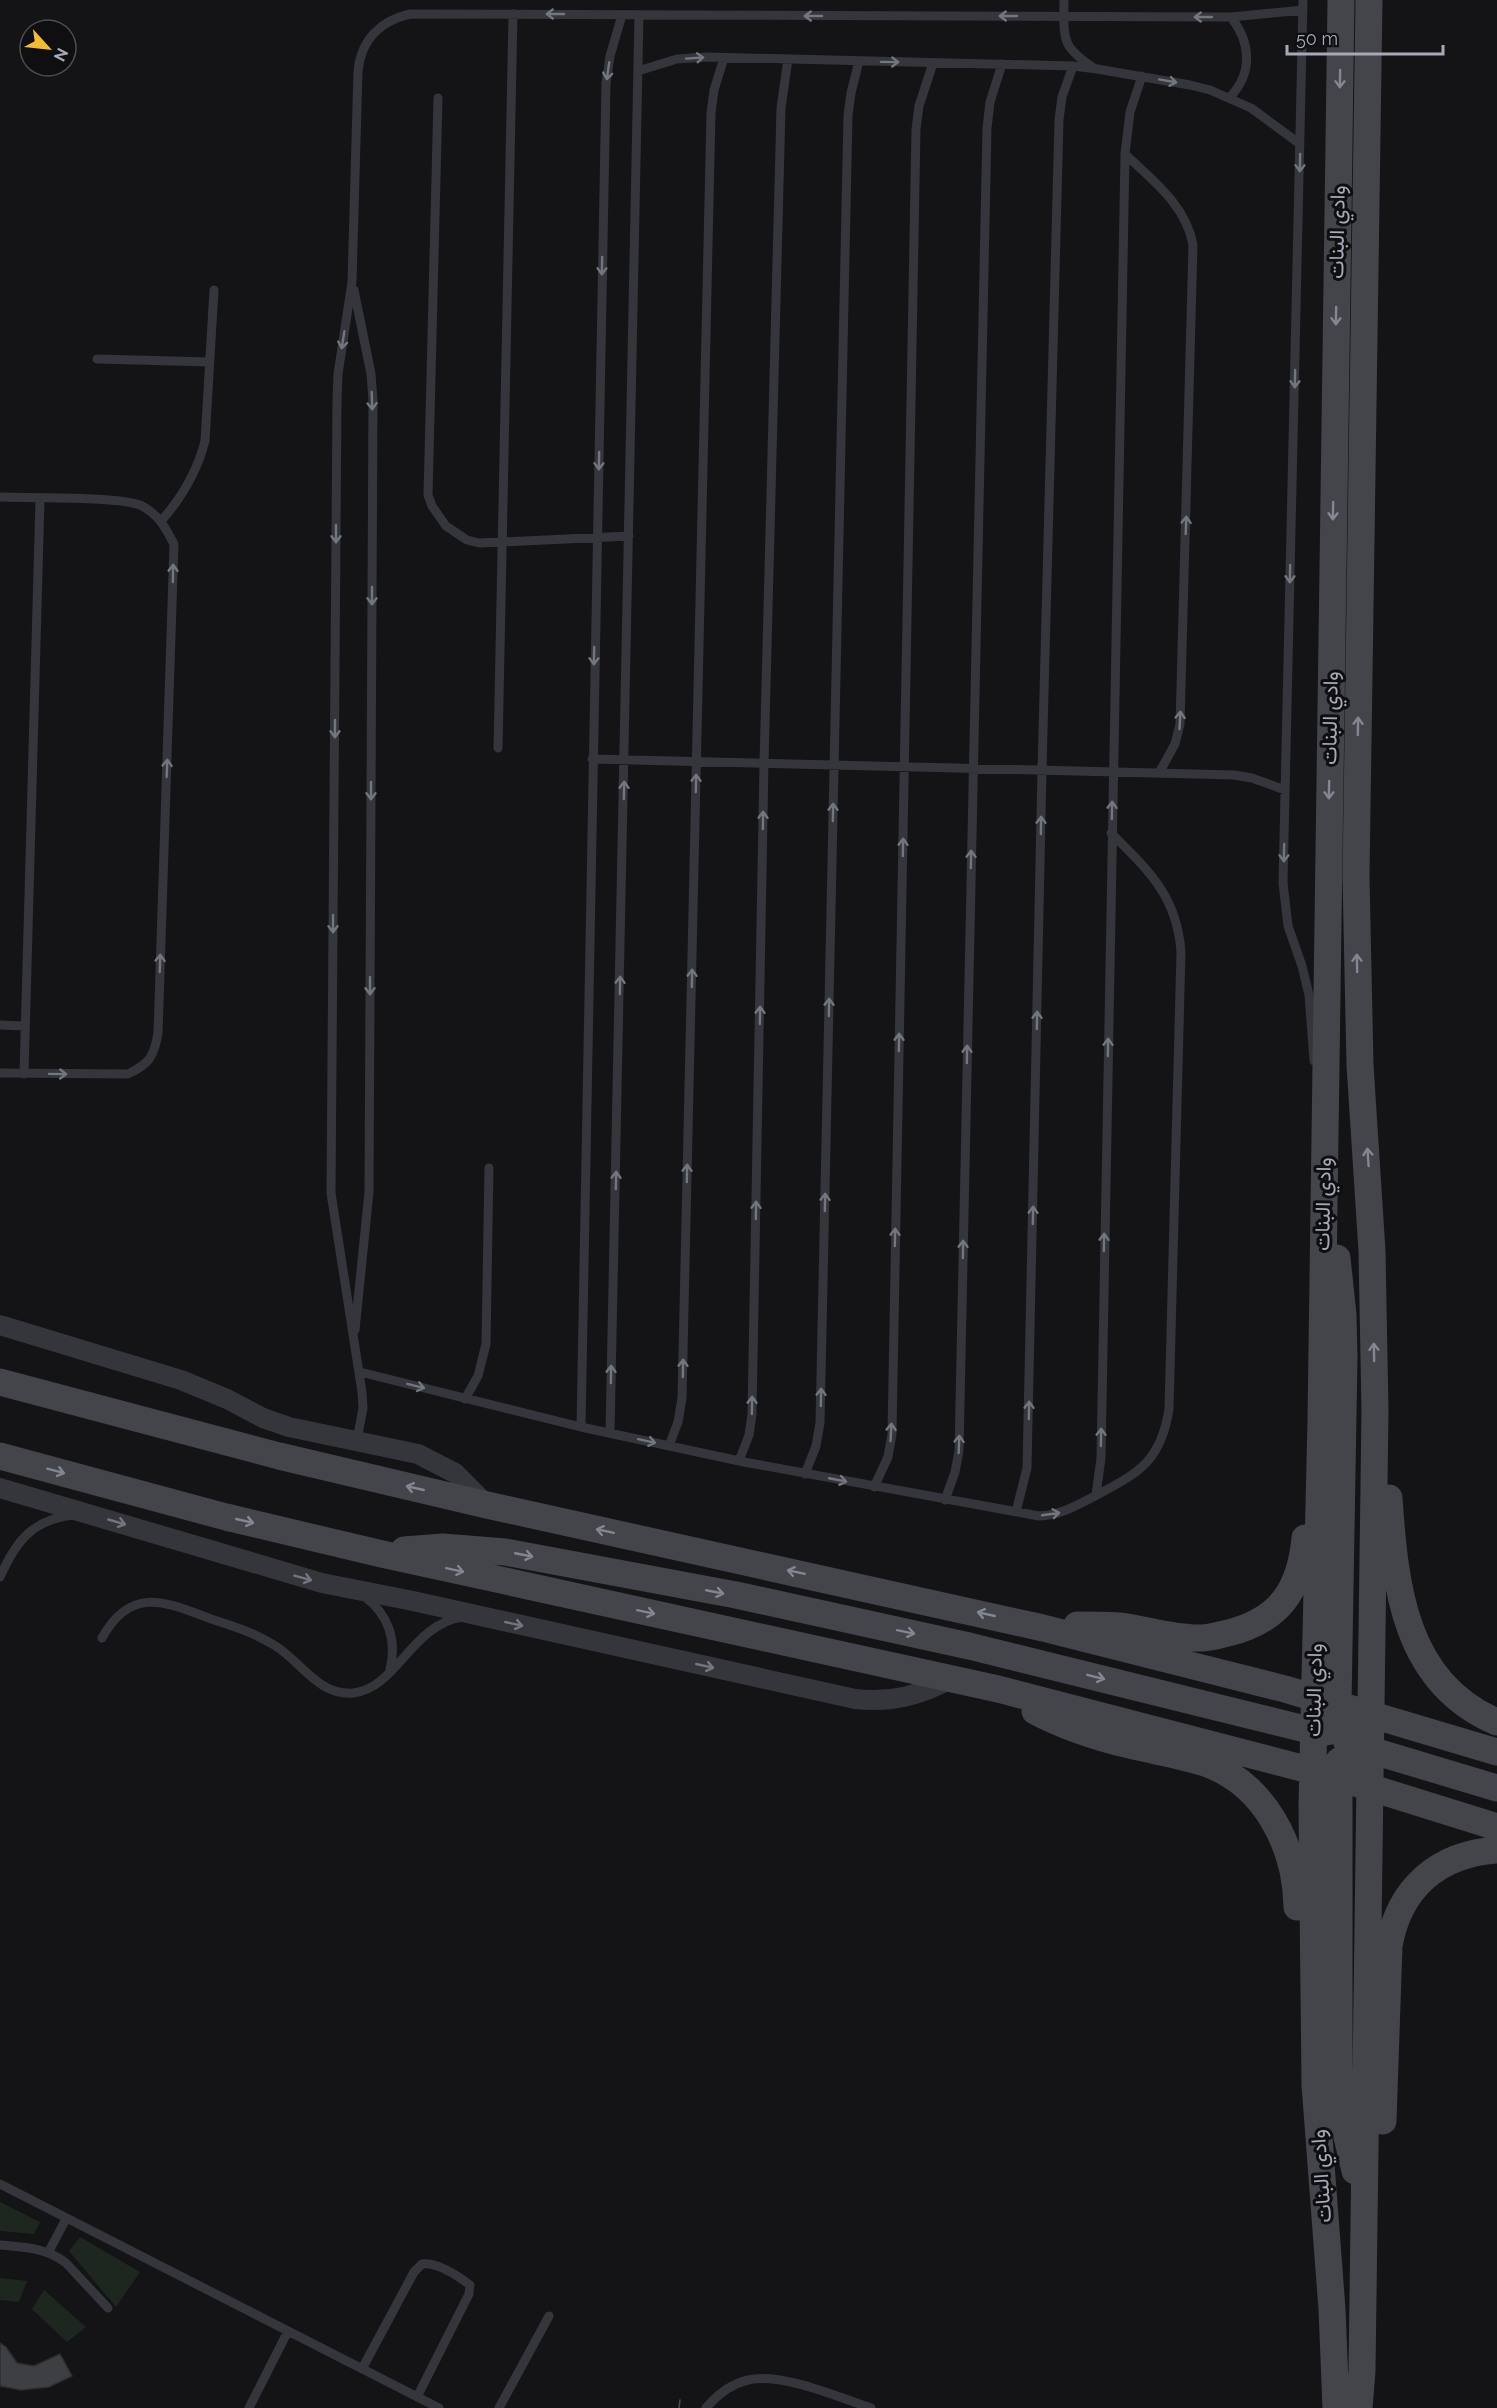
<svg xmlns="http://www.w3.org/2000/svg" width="1497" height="2408" font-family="Raleway,Vazirmatn,sans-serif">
  <rect width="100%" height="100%" fill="#141416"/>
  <path fill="#1e2620" d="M0 2202 40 2222 34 2234 0 2231Z
    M80 2237 140 2272 116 2307 69 2251Z
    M0 2278 27 2281 19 2302 0 2300Z
    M44 2290 86 2327 67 2342 32 2309Z"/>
  <path fill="#3e3f43" stroke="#2e2e32" stroke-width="1.5" d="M0 2343 6 2347 17 2363 34 2366 60 2354 72 2376 49 2387 21 2390 0 2386Z"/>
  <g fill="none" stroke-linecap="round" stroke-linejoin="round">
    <path stroke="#35363b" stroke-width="9" d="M1064 0C1064 38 1060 46 1094 68
      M1303 0 1283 883 1288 926 1302 966 1309 995 1314 1061
      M638 71 677 59 707 57 1073 66 1097 69 1190 85 1210 90 1251 108 1300 144
      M1230 97C1253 73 1251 43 1231 17
      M438 98 428 495 432 506 446 526 467 540 479 543 629 536
      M1125 154C1153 181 1186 205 1193 245L1180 724 1175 744 1159 773
      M354 290 371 374 373 400 369 1192 355 1330
      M97 359 210 362
      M0 497C26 498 125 496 142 506 159 515 165 527 174 544L158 1033C154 1057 149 1064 128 1074L0 1073
      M162 520C183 496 197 472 205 441L214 290
      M498 748 513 14
      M592 759 1234 775 1252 778 1285 790
      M0 1025 24 1026
      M24 1074 40 499
      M360 1372 581 1427 744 1462 1039 1516C1060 1515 1076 1506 1095 1496 1138 1473 1161 1462 1169 1409L1181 952C1177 896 1149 871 1111 833
      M465 1399 478 1376 486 1344 489 1168
      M581 1427 606 83 610 56 622 15
      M610 1433 639 15
      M357 1440 363 1408 362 1392 331 1193 337 401 338 374 352 282 358 71C361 40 380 21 410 14L1231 17 1303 10
      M669 1446 678 1422 682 1398 711 113 714 90 724 58
      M739 1461 749 1435 752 1414 764 763 781 108 788 59
      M805 1474 816 1446 820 1423 848 115 851 93 859 61
      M874 1487 888 1457 892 1434 916 129 919 106 933 63
      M1096 1495 1101 1458 1125 154 1130 112 1142 76
      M945 1500 955 1472 959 1451 987 128 990 102 1002 64
      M1016 1512 1027 1468 1042 770 1059 120 1062 97 1073 66
      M0 1577C16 1541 32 1520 73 1515
      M365 1597C389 1615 397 1641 390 1669
      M102 1638C131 1585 166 1602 211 1619 233 1626 255 1633 274 1645 301 1661 318 1696 353 1693 397 1688 411 1625 462 1617
      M0 2184 439 2408
      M0 2245C25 2247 46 2248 66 2263L108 2308
      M48 2253 66 2219
      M362 2369 414 2272 422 2264C437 2262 458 2276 470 2285L469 2294 417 2397
      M249 2408 288 2331
      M499 2408 549 2316
      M706 2408C717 2395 731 2384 748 2380 781 2372 838 2397 871 2408"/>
    <path stroke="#35363b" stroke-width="20" d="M0 1325 181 1380 227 1399 263 1418 289 1427 418 1454 455 1473 487 1505
      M0 1488 322 1583 413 1601 855 1699C890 1703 920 1696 952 1678"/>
    <path stroke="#43454b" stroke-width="27" d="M1337 1258 1343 1315 1344 1357 1338 1704C1342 1735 1351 1761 1370 1786
      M0 1382 279 1456 487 1505 1043 1628 1285 1689 1497 1752
      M0 1456 226 1517 382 1554 998 1689 1340 1778 1497 1827
      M1389 1498C1395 1586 1404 1683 1497 1722
      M404 1550 443 1547 505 1552 736 1595 969 1646 1321 1733 1352 1726 1371 1713
      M1077 1625C1091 1625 1105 1625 1119 1626 1146 1629 1173 1639 1201 1638 1210 1638 1219 1635 1228 1633 1280 1620 1300 1590 1305 1538
      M1035 1711C1065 1727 1096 1737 1129 1745 1154 1751 1180 1755 1205 1763 1265 1784 1296 1846 1297 1907
      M1354 1748 1370 1750 1497 1788
      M1339 1761V2069L1344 2124 1355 2171
      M1383 2121 1389 1946C1399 1888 1438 1854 1497 1850
      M1336 2408 1332 2309 1315 2085 1312 1805 1321 1420 1341 0
      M1359 2408 1362 2371 1375 1411 1372 1251 1360 1065 1356 877 1369 0"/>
    <path stroke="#4a4c52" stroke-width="1.5" d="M679 2408 680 2400"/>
  </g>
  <defs><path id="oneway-shaft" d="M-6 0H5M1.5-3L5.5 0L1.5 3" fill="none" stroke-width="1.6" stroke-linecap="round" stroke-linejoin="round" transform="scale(1.5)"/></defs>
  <g stroke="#73767f">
    <use href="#oneway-shaft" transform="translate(555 14) rotate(-180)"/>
    <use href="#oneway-shaft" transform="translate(813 16) rotate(-180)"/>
    <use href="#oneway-shaft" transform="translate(1008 16) rotate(-180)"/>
    <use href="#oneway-shaft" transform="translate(1203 17) rotate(-180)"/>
    <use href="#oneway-shaft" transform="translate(695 58) rotate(-4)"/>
    <use href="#oneway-shaft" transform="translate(890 62) rotate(1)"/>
    <use href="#oneway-shaft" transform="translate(608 71) rotate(98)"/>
    <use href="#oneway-shaft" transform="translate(1168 81) rotate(10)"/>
    <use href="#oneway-shaft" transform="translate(1300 163) rotate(91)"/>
    <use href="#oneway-shaft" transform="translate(602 266) rotate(91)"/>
    <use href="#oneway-shaft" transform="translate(343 340) rotate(99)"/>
    <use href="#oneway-shaft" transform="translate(1295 379) rotate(91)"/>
    <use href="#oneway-shaft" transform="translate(372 401) rotate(88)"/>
    <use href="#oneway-shaft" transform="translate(599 461) rotate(91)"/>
    <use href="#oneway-shaft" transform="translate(1186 525) rotate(-88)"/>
    <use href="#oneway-shaft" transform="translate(336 534) rotate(90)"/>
    <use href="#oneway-shaft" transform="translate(173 573) rotate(-89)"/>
    <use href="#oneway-shaft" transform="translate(1290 574) rotate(91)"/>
    <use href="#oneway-shaft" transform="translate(372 596) rotate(90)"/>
    <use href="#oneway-shaft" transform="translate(594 656) rotate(91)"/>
    <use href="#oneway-shaft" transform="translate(1180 720) rotate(-87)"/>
    <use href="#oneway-shaft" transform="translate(335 729) rotate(90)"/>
    <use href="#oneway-shaft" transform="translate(167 768) rotate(-88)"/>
    <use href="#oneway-shaft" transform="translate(696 783) rotate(-89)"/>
    <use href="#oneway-shaft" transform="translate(624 790) rotate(-89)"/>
    <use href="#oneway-shaft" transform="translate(371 791) rotate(90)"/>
    <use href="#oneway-shaft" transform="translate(1112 810) rotate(-89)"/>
    <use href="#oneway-shaft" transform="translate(833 812) rotate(-89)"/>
    <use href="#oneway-shaft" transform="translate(763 820) rotate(-89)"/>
    <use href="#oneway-shaft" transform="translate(1041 825) rotate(-89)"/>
    <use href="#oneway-shaft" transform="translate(903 847) rotate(-89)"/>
    <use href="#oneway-shaft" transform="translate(1284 853) rotate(91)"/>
    <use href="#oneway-shaft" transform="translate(971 859) rotate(-89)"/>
    <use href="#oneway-shaft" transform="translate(333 924) rotate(90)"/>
    <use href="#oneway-shaft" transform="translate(160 963) rotate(-88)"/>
    <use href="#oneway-shaft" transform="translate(692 978) rotate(-89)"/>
    <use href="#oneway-shaft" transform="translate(620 985) rotate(-89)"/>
    <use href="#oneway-shaft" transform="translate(370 986) rotate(90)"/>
    <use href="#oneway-shaft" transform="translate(829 1007) rotate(-89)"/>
    <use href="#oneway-shaft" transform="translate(760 1015) rotate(-89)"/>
    <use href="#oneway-shaft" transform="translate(1037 1020) rotate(-89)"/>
    <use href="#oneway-shaft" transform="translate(899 1042) rotate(-89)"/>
    <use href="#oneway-shaft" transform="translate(1108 1047) rotate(-89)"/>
    <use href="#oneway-shaft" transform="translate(967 1054) rotate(-89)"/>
    <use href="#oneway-shaft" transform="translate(58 1074) rotate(1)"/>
    <use href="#oneway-shaft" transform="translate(687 1173) rotate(-89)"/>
    <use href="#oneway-shaft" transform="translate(616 1180) rotate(-89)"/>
    <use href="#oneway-shaft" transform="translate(825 1202) rotate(-89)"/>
    <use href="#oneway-shaft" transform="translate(756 1210) rotate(-89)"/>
    <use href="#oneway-shaft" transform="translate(1033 1215) rotate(-89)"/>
    <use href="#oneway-shaft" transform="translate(895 1237) rotate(-89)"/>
    <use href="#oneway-shaft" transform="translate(1104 1242) rotate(-89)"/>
    <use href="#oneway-shaft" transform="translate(963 1249) rotate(-89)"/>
    <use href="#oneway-shaft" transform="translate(683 1368) rotate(-89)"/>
    <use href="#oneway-shaft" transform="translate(611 1374) rotate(-89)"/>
    <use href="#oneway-shaft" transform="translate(416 1386) rotate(14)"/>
    <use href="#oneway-shaft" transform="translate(821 1397) rotate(-89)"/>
    <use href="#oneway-shaft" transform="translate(752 1405) rotate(-89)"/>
    <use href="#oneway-shaft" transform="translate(1029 1410) rotate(-89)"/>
    <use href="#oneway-shaft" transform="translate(891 1432) rotate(-87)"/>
    <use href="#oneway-shaft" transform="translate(1101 1437) rotate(-89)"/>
    <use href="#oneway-shaft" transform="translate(647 1441) rotate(12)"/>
    <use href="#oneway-shaft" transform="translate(959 1444) rotate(-88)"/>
    <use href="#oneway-shaft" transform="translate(838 1480) rotate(11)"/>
    <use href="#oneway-shaft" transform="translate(1051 1514) rotate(-8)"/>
    <use href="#oneway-shaft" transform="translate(117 1522) rotate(16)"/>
    <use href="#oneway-shaft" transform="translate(303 1578) rotate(15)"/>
    <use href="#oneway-shaft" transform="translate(514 1624) rotate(13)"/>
    <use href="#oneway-shaft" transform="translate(705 1666) rotate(13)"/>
  </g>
  <g stroke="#838791">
    <use href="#oneway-shaft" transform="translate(1340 79) rotate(91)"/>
    <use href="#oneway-shaft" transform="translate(1336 316) rotate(91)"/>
    <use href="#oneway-shaft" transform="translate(1333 511) rotate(91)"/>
    <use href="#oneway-shaft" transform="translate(1358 726) rotate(-89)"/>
    <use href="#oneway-shaft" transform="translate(1329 790) rotate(91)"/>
    <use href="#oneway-shaft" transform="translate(1357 963) rotate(-91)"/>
    <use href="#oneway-shaft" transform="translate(1368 1157) rotate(-94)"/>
    <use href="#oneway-shaft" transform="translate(1374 1352) rotate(-91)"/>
    <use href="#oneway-shaft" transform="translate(56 1471) rotate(15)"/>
    <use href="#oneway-shaft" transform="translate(415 1488) rotate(-167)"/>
    <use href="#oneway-shaft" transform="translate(245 1521) rotate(13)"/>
    <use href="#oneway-shaft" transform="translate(605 1531) rotate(-168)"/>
    <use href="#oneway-shaft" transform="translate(524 1555) rotate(11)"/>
    <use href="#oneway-shaft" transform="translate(455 1570) rotate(12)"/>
    <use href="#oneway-shaft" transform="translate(796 1572) rotate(-168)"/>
    <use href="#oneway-shaft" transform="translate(715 1592) rotate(11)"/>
    <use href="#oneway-shaft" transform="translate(646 1612) rotate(12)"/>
    <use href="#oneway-shaft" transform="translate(986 1614) rotate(-167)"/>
    <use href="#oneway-shaft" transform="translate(906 1632) rotate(12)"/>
    <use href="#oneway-shaft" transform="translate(1096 1677) rotate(14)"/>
  </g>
  <g text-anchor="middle" stroke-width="6" stroke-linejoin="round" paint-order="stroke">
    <g font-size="21" fill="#a6aab6" stroke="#0f0f11">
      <text transform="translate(1337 232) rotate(-89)" y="7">وادي البنات</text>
      <text transform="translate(1330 718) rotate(-89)" y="7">وادي البنات</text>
      <text transform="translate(1323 1204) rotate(-89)" y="7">وادي البنات</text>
      <text transform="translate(1314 1690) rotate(-89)" y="7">وادي البنات</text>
      <text transform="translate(1321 2176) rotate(-94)" y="7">وادي البنات</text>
    </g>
  </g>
  <g transform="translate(48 48) rotate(117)"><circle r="28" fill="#0f0f11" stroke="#4b4d53" stroke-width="1.5"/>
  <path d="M0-4.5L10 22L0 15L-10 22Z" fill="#f2bb31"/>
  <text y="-9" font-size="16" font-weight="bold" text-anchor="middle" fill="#a6aab6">N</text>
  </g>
  <path d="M1287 45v9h156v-9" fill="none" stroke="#a6aab6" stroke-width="3"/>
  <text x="1296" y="45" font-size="18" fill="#a6aab6" stroke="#0f0f11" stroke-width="4.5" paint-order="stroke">50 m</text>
</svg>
